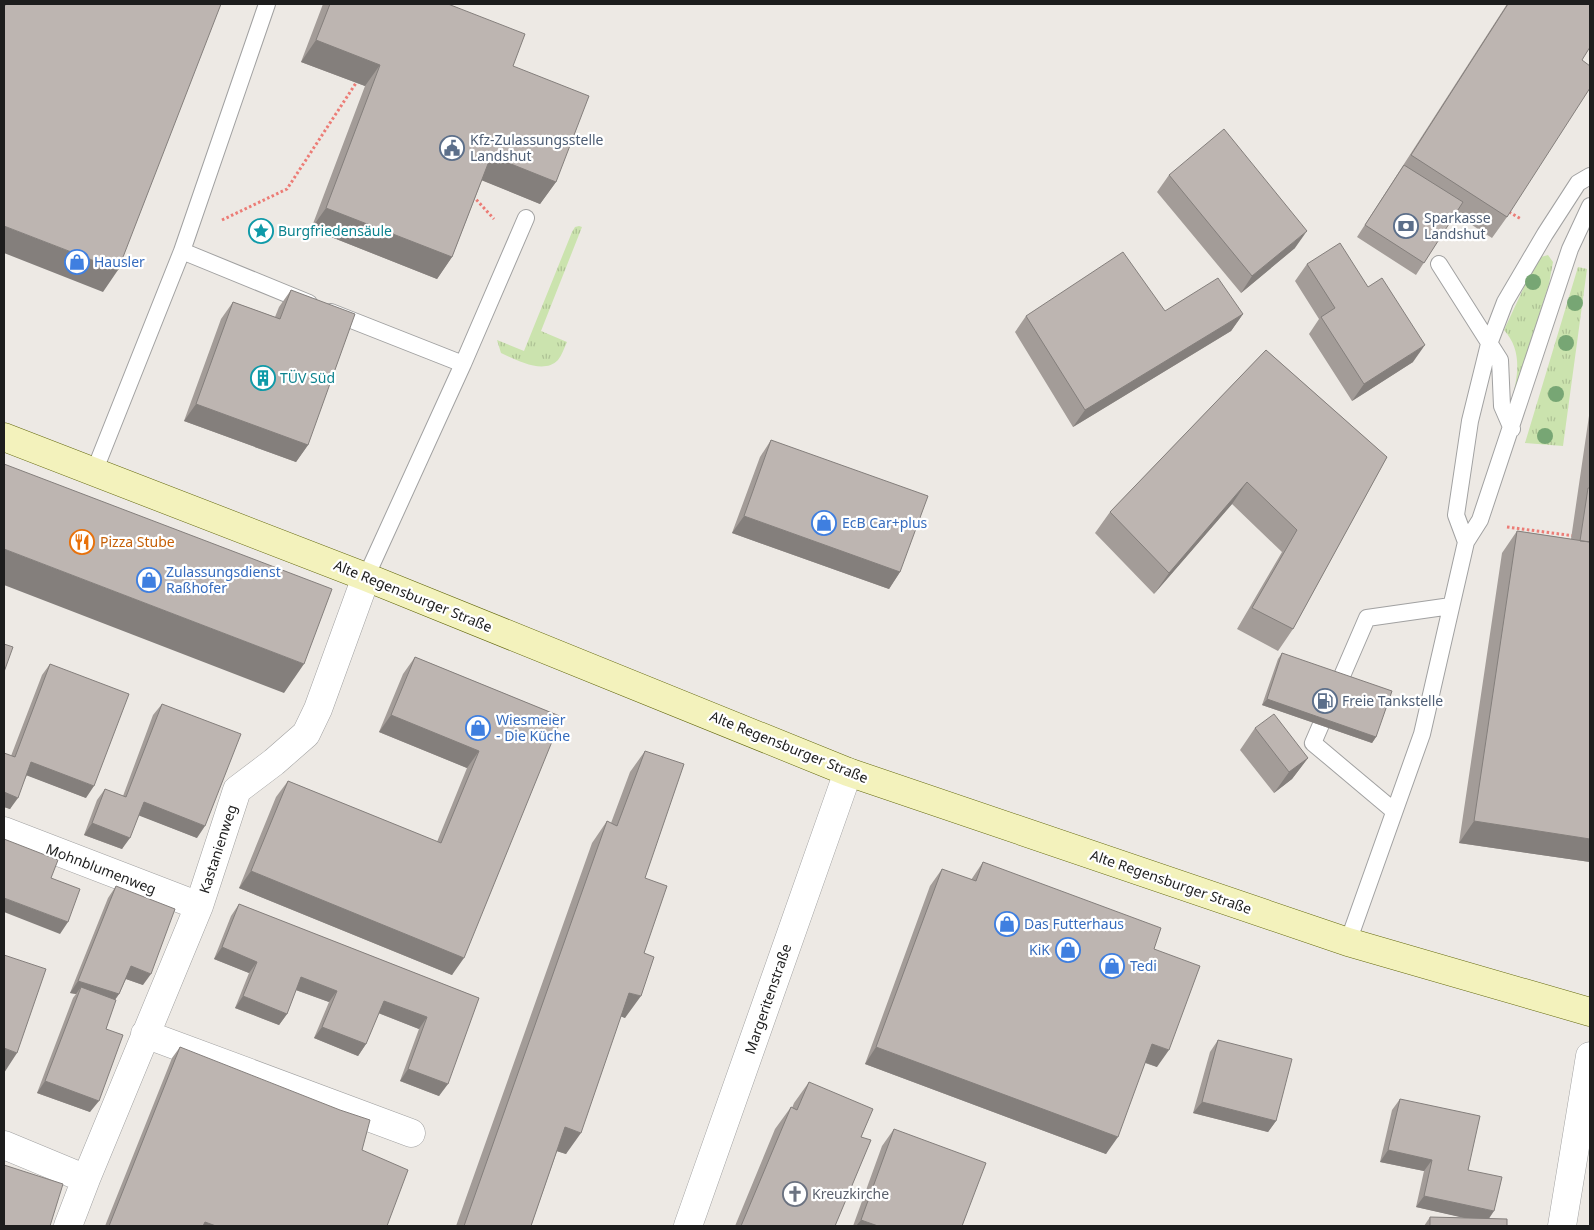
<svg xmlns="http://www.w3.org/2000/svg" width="1594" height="1230" font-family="'Noto Sans',sans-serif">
  <defs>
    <pattern id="grass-tufts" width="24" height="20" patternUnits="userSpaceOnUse" patternTransform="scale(1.25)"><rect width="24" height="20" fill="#cbe3ae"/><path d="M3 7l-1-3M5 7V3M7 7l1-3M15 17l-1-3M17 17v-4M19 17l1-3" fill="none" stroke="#aec295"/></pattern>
  </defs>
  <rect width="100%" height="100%" fill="#ede9e4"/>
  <path fill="url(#grass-tufts)" d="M579 226 582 227 541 331 567 342C564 348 562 355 558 360 544 375 516 360 501 353L497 340 524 351 572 232 575 227Z
    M1548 255 1553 262 1549 284 1511 402C1518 377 1523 351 1504 330L1533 268 1541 257Z
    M1578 267 1587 269 1563 446 1525 443Z"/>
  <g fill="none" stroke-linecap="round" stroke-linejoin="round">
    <defs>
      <path id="lane" d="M182 251 267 4
        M1439 264 1500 360 1502 406 1512 429
        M331 312 463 364 366 577
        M463 364 526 218
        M94 472 182 251 309 303
        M1466 542 1456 515 1470 421 1489 344 1505 302 1545 234 1578 183 1590 176
        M1394 811 1313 743 1367 618 1451 606
        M1348 942 1422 734 1466 542 1480 520 1570 249 1590 206"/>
      <path id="street" d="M4 831 199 906
        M145 1034 411 1133
        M4 1145 86 1179
        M68 1226 86 1179 199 906 237 790 274 762 306 734 318 709 366 577
        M688 1226 848 772
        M1562 1226 1590 1056"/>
      <path id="secondary" d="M4 437 366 577 848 772 1348 942 1590 1012"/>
    </defs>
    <use href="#lane" stroke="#a1a1a1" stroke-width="18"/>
    <use href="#street" stroke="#a1a1a1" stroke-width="29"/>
    <use href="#secondary" stroke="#64690f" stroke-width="29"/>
    <path stroke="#ec7c76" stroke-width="3" stroke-dasharray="2.5 2.5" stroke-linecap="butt" d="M473 196 494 219
      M1509 212 1521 219
      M222 220 287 189 356 83
      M1507 527 1575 536"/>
    <use href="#lane" stroke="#fff" stroke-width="16"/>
    <use href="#street" stroke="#fff" stroke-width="28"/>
    <use href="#secondary" stroke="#f3f2bc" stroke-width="28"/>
  </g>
  <g fill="#77a674">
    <circle cx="1533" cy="282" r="8"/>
    <circle cx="1575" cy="303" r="8"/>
    <circle cx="1566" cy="343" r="8"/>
    <circle cx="1556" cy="394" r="8"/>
    <circle cx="1545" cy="436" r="8"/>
  </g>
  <path fill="#a39c98" d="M323 4H448L513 66 556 182 540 204 482 180 452 257 437 279 311 229 365 86 301 62Z
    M1507 4H1590L1582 60 1507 217 1492 238 1455 214 1416 275 1357 237Z
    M1169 175 1295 248 1241 293 1157 192Z
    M1307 264 1368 287 1413 362 1352 401 1309 334 1319 319 1295 281Z
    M291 290 308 445 296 462 184 421 221 319 233 302 275 317 279 307Z
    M1165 311 1243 314 1231 331 1073 427 1015 332 1026 316Z
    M1266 350 1387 457 1293 629 1278 651 1237 629 1282 552 1232 504 1154 594 1095 533 1110 512Z
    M1590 409V862L1459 843 1502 553 1517 531 1571 539Z
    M771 440 900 572 889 589 732 533 760 457Z
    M1282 653 1376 737 1372 743 1262 705 1278 659Z
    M415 657 562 717 452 975 239 888 276 797 288 781 437 842 467 768 379 732 403 674Z
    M50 664 86 798 27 775 10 809 4 807V753L11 756 42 675Z
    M162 704 197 838 139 815 122 849 84 835 97 800 105 789 123 796 153 715Z
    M1255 728 1308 758 1292 779 1274 793 1240 750Z
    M645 751 644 953 625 1018 621 1016 566 1154 557 1151 531 1226H456L592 843 607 821 611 823 630 772Z
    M983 862 1154 949 1157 1067 1145 1063 1106 1154 865 1064 930 886 942 869 971 880Z
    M116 886 143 985 126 979 119 994 115 1000 106 1029 90 1112 37 1093 73 998 76 994 70 993 108 898Z
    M239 904 479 998 439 1096 400 1081 419 1029 378 1013 366 1044 358 1056 314 1038 329 1002 296 990 287 1014 279 1025 235 1008 249 973 214 959 231 916Z
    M1218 1040 1276 1121 1268 1132 1193 1113 1210 1052Z
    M180 1047 362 1150 387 1226H105L172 1058Z
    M809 1082 861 1137 835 1226H735L775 1129 791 1107 792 1108 794 1103Z
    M1400 1099 1468 1170 1489 1219 1507 1226H1424L1430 1217 1466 1218 1416 1207 1424 1171 1380 1162 1392 1110Z
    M894 1129 962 1226H853L882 1146Z"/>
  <path fill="#847f7c" d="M316 40 380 65 365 86 301 62Z
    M491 156 556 182 540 204 476 178Z
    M326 208 452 257 437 279 311 229Z
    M4 226 118 270 103 292 4 253Z
    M1307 231 1295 248 1241 293 1252 276Z
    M1243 314 1231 331 1073 427 1085 410Z
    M1425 345 1413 362 1352 401 1364 384Z
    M196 404 308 445 296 462 184 421Z
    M1247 482 1232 504 1154 594 1169 573Z
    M744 516 900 572 889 589 732 533Z
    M4 549 304 664 284 693 4 585Z
    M1267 699 1376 737 1372 743 1262 705Z
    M391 715 479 751 467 768 379 732Z
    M1308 758 1292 779 1274 793 1289 772Z
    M31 762 94 786 86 798 23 774Z
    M4 792 18 798 10 809 4 807Z
    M144 802 205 826 197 838 135 814Z
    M1474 821 1590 839V862L1459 843Z
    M92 823 130 838 122 849 84 835Z
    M251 871 464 958 452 975 239 888Z
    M4 898 68 922 60 934 4 912Z
    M222 947 257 962 249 973 214 959Z
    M131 966 151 974 143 985 123 978Z
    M301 977 337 991 329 1002 293 989Z
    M78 981 119 994 111 1005 81 987 76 994 70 993Z
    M629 993 641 996 625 1018 614 1014Z
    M243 996 287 1014 279 1025 235 1008Z
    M384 1001 427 1017 419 1029 376 1012Z
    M322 1027 366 1044 358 1056 314 1038Z
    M1152 1044 1169 1050 1157 1067 1141 1061Z
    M876 1047 1118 1137 1106 1154 865 1064Z
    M4 1048 17 1053 4 1073Z
    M408 1069 448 1084 439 1096 400 1081Z
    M45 1081 99 1101 90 1112 37 1093Z
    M1202 1102 1276 1121 1268 1132 1193 1113Z
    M565 1127 581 1133 566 1154 550 1149Z
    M1388 1150 1432 1160 1424 1171 1380 1162Z
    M1424 1196 1494 1211 1486 1223 1416 1207Z
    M861 1220 878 1226H856Z
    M205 1222 216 1226H202Z"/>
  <path fill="#bdb5b1" stroke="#847f7c" d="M7 4H221L118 270 4 226V6Z
    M330 4H448L525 34 513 66 589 96 556 182 491 156 452 257 326 208 380 65 316 40Z
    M1508 4H1590V47L1582 60 1590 66V88L1507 217 1411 155Z
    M1224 129 1307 231 1252 276 1169 175Z
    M1404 165 1463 202 1424 263 1365 225Z
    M1340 243 1368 287 1382 278 1425 345 1364 384 1321 317 1335 308 1307 264Z
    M1123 252 1165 311 1218 278 1243 314 1085 410 1026 316Z
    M291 290 355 314 308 445 196 404 233 302 280 319Z
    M1266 350 1387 457 1293 629 1252 608 1297 530 1247 482 1169 573 1110 512Z
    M771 440 928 496 900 572 744 516Z
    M4 464 332 589 304 664 4 549Z
    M1588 488H1590V542L1580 541Z
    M1517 531 1590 542V839L1474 821Z
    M4 644 13 647 4 672Z
    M1282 653 1392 691 1376 737 1267 699Z
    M415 657 562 717 464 958 251 871 288 781 441 843 479 751 391 715Z
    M50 664 129 694 94 786 31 762 18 798 4 792V753L15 757Z
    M162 704 241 734 205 826 144 802 130 838 92 823 105 789 126 797Z
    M1274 714 1308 758 1289 772 1255 728Z
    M645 751 684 764 645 878 667 886 644 953 654 957 641 996 629 993 581 1133 565 1127 531 1226H464L607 821 617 826Z
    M4 839 58 860 51 878 80 889 68 922 4 898Z
    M983 862 1161 928 1154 949 1200 966 1169 1050 1152 1044 1118 1137 876 1047 942 869 976 881Z
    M116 886 175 909 151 974 131 966 119 994 78 981Z
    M239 904 479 998 448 1084 408 1069 427 1017 384 1001 366 1044 322 1027 337 991 301 977 287 1014 243 996 257 962 222 947Z
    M4 955 46 969 17 1053 4 1048Z
    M81 987 116 1000 106 1029 123 1035 99 1101 45 1081Z
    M1218 1040 1292 1059 1276 1121 1202 1102Z
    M180 1047 340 1110 370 1120 362 1150 408 1170 387 1226H216L205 1222 203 1226H109Z
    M809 1082 873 1109 861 1137 871 1140 835 1226H741L791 1107 797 1110Z
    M1400 1099 1480 1116 1468 1170 1502 1177 1494 1211 1424 1196 1432 1160 1388 1150Z
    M894 1129 986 1163 962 1226H878L861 1220Z
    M4 1165 63 1184 50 1226H4Z
    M1430 1217 1507 1219V1226H1430Z"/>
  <defs>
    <symbol id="civic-ring" viewBox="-11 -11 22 22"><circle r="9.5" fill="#fff" stroke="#5c6f8a" stroke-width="1.5"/><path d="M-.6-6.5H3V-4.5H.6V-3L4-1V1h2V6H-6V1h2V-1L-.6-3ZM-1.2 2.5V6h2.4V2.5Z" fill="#5c6f8a"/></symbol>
    <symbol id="bank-ring" viewBox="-11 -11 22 22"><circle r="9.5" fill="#fff" stroke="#5c6f8a" stroke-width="1.5"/><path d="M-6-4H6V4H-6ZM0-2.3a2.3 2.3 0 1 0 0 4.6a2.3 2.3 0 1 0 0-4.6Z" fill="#5c6f8a"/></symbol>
    <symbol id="sight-ring" viewBox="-11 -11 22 22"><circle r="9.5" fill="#fff" stroke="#0f9aa8" stroke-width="1.5"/><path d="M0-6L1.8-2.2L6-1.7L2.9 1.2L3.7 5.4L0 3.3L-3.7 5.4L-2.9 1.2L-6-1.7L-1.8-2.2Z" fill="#0f9aa8"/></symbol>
    <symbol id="shop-ring" viewBox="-11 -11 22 22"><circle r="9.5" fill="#fff" stroke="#3f7fe0" stroke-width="1.5"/><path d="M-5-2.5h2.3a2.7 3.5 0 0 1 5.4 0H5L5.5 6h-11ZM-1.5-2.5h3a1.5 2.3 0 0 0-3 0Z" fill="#3f7fe0"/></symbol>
    <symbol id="building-ring" viewBox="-11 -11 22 22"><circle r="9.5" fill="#fff" stroke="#0f9aa8" stroke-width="1.5"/><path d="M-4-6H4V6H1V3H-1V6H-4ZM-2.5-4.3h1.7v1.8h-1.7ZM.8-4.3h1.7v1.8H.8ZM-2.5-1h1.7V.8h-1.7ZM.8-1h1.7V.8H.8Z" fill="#0f9aa8"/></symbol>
    <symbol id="restaurant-ring" viewBox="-11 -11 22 22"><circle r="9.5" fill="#fff" stroke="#e8710a" stroke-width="1.5"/><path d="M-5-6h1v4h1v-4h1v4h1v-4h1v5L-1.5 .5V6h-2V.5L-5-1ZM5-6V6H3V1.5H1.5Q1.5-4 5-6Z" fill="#e8710a"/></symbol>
    <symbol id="fuel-ring" viewBox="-11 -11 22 22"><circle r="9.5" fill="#fff" stroke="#5c6f8a" stroke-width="1.5"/><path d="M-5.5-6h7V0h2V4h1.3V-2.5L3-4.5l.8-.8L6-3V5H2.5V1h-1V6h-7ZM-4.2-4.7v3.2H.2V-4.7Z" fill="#5c6f8a"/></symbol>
    <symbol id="church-ring" viewBox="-11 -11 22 22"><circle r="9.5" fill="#fff" stroke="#6b7280" stroke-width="1.5"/><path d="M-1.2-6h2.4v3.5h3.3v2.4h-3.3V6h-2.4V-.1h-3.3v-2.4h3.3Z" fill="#6b7280"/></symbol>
  </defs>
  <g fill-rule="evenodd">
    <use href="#civic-ring" x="438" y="134" width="28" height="28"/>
    <use href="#bank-ring" x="1392" y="212" width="28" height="28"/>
    <use href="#sight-ring" x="247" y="217" width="28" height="28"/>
    <use href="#shop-ring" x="63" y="248" width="28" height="28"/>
    <use href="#building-ring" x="249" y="364" width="28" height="28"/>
    <use href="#shop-ring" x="810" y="509" width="28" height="28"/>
    <use href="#restaurant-ring" x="68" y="528" width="28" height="28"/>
    <use href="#shop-ring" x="135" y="566" width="28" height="28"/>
    <use href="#fuel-ring" x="1311" y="687" width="28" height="28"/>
    <use href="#shop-ring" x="464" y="714" width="28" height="28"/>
    <use href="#shop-ring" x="993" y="910" width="28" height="28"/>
    <use href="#shop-ring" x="1054" y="936" width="28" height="28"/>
    <use href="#shop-ring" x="1098" y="952" width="28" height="28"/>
    <use href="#church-ring" x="781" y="1180" width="28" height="28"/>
  </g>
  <g text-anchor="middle" stroke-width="4.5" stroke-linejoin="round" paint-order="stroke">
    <g font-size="14" fill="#4e5e75" stroke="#fff" text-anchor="start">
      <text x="470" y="145">Kfz-Zulassungsstelle<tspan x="470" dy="16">Landshut</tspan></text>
      <text x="1424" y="223">Sparkasse<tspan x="1424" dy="16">Landshut</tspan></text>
      <text x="1342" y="706">Freie Tankstelle</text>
    </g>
    <g font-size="14" fill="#0d838f" stroke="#fff" text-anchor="start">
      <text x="278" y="236">Burgfriedensäule</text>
      <text x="280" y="383">TÜV Süd</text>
    </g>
    <g font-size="14" fill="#366cbe" stroke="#fff" text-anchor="start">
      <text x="94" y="267">Hausler</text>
      <text x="842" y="528">EcB Car+plus</text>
      <text x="166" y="577">Zulassungsdienst<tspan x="166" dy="16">Raßhofer</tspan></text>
      <text x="496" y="725">Wiesmeier<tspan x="496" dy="16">- Die Küche</tspan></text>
      <text x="1024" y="929">Das Futterhaus</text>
      <text x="1050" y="955" text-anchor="end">KiK</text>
      <text x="1130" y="971">Tedi</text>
    </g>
    <g font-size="14" fill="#c56008" stroke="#fff" text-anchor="start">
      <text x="100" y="547">Pizza Stube</text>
    </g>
    <g font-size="14" fill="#1d1d1d" stroke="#fff">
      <text transform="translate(413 596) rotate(22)" y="5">Alte Regensburger Straße</text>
      <text transform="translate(789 747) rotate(22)" y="5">Alte Regensburger Straße</text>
      <text transform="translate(218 849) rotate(-72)" y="5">Kastanienweg</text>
      <text transform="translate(101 869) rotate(21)" y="5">Mohnblumenweg</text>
      <text transform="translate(1171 882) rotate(19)" y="5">Alte Regensburger Straße</text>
      <text transform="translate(768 999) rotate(-71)" y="5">Margeritenstraße</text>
    </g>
    <g font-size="14" fill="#5b616d" stroke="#fff" text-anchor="start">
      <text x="812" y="1199">Kreuzkirche</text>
    </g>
  </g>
  <rect width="1594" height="1230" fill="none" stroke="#1d1d1d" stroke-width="10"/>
</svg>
